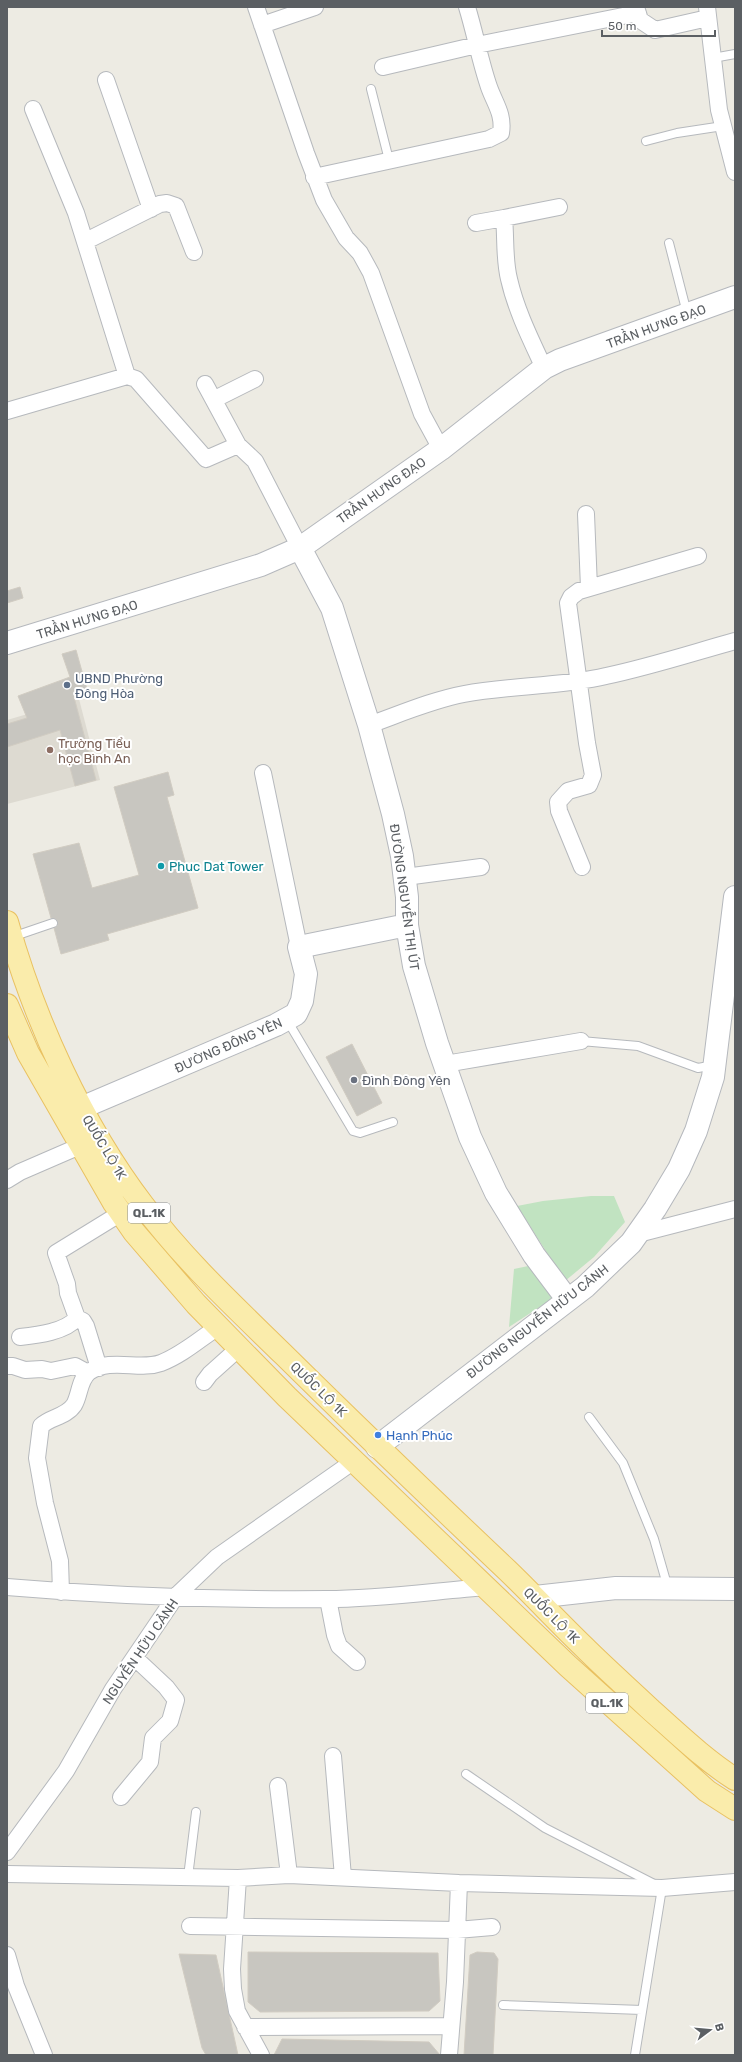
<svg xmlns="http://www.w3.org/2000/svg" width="742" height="2062" font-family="Rubik,sans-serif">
  <rect width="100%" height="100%" fill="#edebe3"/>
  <path fill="#dddad1" d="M79 699 100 780 7 804V720Z"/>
  <path fill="#c1e3c1" d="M591 1196H614L625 1222 594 1257 565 1281 517 1206 543 1201Z
    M533 1265 555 1297 509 1327 514 1269Z"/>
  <path fill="#c8c6c0" stroke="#d1ccc2" d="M20 587 23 598 7 603V591Z
    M76 650 88 693 74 697 96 780 75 786 60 730 7 747V724L27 718 18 696 70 677 62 654Z
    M168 772 174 795 167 797 198 908 107 934 109 940 61 954 54 928 57 926 58 922 56 919 51 918 33 854 79 843 92 888 139 875 114 787Z
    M352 1044 382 1103 357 1116 326 1057Z
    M248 1952 438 1953 440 2001 429 2011 260 2012 248 2002Z
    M477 1952 494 1953 498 1959 493 2055H464L470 1955Z
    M179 1954 216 1955 238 2055H206L202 2048Z
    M282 2039 429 2042 440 2055H274Z"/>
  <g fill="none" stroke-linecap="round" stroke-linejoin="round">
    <defs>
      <path id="lane" d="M713 58 735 54
        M371 89 389 160
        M646 141 677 133 723 126
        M669 243 687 313
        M12 937 53 923
        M287 1020 353 1131 360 1133 393 1122
        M581 1041 638 1046 698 1068 714 1065
        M589 1417 623 1463 654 1539 668 1588
        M466 1774 545 1828 662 1888 635 2055
        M188 1877 196 1812
        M503 2005 642 2010"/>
      <path id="street" d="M256 7 306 153 324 200 346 238 360 253 371 273 422 414 441 449
        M636 7 640 20 655 30 708 18
        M707 7 719 110 735 172
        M262 25 315 7
        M383 67 477 45 638 13
        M106 80 151 209
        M33 109 76 213 127 376
        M314 177 489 139 501 133C504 114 495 104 489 87 480 61 475 33 467 7
        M476 223 504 218
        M86 241 160 204 167 203 176 206 194 252
        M544 368C531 340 516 310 509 279 504 259 506 238 504 218L559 207
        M205 384 238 445
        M215 399 255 379
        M7 411 127 376 136 379 206 459 238 445 255 461 300 548
        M586 514 589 588
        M369 725C400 714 432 700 464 694 511 685 560 687 606 676 649 667 692 653 735 641
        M263 773 299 947
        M582 867 559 811 558 802 568 791 589 785 593 775 587 743 568 603 571 597 579 591 698 556
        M405 877 481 867
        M445 1064 581 1041
        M7 1180 20 1172 80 1146
        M638 1234 735 1209
        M20 1337C38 1335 65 1332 77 1318
        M7 1366H13L25 1370 42 1369 51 1371 75 1366 88 1373
        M99 1368 86 1326 83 1321 77 1318 68 1293 67 1284 56 1253 121 1213
        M204 1382 210 1374 239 1348
        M7 1587C113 1596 221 1600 327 1599 379 1599 435 1591 487 1587
        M61 1592 60 1561 45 1503 37 1458 41 1426C50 1417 66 1417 74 1405 80 1395 79 1380 89 1372 111 1357 139 1371 161 1363 182 1355 200 1339 218 1327
        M328 1599 335 1635 339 1646 357 1662
        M333 1756 343 1877
        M278 1786 289 1875
        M121 1797 150 1762 153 1738 170 1721 176 1700 166 1687 135 1658
        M7 1852 66 1771 113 1689 176 1596 217 1557 354 1461
        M7 1874 238 1878 289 1875 459 1883 662 1888 735 1882
        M238 1878 232 1969 233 1989 237 2011 261 2055
        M190 1926 457 1930 492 1927
        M7 1955 16 1986 44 2055
        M245 2027 451 2026
        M449 2055 455 1982 459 1883"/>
      <path id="secondary" d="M300 548 332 608 369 725 393 814 402 856 407 897V925L414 966 437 1043 470 1137 496 1193 534 1255 567 1299
        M7 643 261 565 300 548 441 449 544 368 560 360 735 297
        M81 1108 276 1025 296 1014 302 1001 306 974 299 947 407 925
        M377 1447 585 1287 631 1243 655 1209 679 1169 696 1131 713 1077 735 897
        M535 1597 616 1588 735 1589"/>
      <path id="primary" d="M7 922C34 1019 82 1125 143 1205 184 1260 235 1307 284 1355 358 1428 432 1499 507 1570 533 1595 558 1622 584 1647 606 1669 629 1689 651 1710 678 1734 705 1760 735 1779
        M7 1005 28 1053 114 1203 134 1232 196 1304 287 1397 568 1666 707 1791 735 1809"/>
    </defs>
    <use href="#lane" stroke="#b6b9bd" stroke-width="10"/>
    <use href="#street" stroke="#b6b9bd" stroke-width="18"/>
    <use href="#secondary" stroke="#b5b8bd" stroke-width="24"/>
    <use href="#primary" stroke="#e9c161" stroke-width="24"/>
    <use href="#lane" stroke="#fff" stroke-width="8"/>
    <use href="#street" stroke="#fff" stroke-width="16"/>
    <use href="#secondary" stroke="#fff" stroke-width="22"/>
    <use href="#primary" stroke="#faecab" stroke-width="22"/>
  </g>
  <circle fill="#5c6f8a" stroke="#fff" stroke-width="1.5" cx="67" cy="685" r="4"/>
  <circle fill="#8d6e63" stroke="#fff" stroke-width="1.5" cx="50" cy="750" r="4"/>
  <circle fill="#0f9aa8" stroke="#fff" stroke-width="1.5" cx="161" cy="866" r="4"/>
  <circle fill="#6b7280" stroke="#fff" stroke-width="1.5" cx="354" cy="1080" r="4"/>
  <circle fill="#3f7fe0" stroke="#fff" stroke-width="1.5" cx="378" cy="1435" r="4"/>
  <g text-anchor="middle" stroke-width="4" stroke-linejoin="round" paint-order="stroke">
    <g fill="#fff" stroke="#8c8f92" stroke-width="1">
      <rect x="128" y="1203" width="42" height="20" rx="3"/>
      <rect x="586" y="1693" width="42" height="20" rx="3"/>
    </g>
    <g font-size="12" font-weight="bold" fill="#5b5f63">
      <text x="149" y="1217">QL.1K</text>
      <text x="607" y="1707">QL.1K</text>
    </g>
    <g font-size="13" fill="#5b5f63" stroke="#fff">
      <text transform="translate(656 326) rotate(-20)" y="5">TRẦN HƯNG ĐẠO</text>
      <text transform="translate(381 490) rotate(-35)" y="5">TRẦN HƯNG ĐẠO</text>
      <text transform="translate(87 619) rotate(-17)" y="5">TRẦN HƯNG ĐẠO</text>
      <text transform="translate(405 897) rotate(82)" y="5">ĐƯỜNG NGUYỄN THỊ ÚT</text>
      <text transform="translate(228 1045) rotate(-24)" y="5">ĐƯỜNG ĐÔNG YÊN</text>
      <text transform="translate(105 1147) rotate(59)" y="5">QUỐC LỘ 1K</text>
      <text transform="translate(537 1321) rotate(-38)" y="5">ĐƯỜNG NGUYỄN HỮU CẢNH</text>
      <text transform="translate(319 1389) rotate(44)" y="5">QUỐC LỘ 1K</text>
      <text transform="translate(552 1615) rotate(45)" y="5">QUỐC LỘ 1K</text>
      <text transform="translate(140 1651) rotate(-56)" y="5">NGUYỄN HỮU CẢNH</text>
    </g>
    <g font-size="13" fill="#4e5e75" stroke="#fff" text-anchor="start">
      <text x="75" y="683">UBND Phường<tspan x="75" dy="15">Đông Hòa</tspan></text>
    </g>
    <g font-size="13" fill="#785e54" stroke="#fff" text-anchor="start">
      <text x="58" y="748">Trường Tiểu<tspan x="58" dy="15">học Bình An</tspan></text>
    </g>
    <g font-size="13" fill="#0d838f" stroke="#fff" text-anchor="start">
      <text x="169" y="871">Phuc Dat Tower</text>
    </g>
    <g font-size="13" fill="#5b616d" stroke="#fff" text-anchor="start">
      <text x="362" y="1085">Đình Đông Yên</text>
    </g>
    <g font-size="13" fill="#366cbe" stroke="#fff" text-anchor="start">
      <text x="386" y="1440">Hạnh Phúc</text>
    </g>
  </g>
  <rect width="742" height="2062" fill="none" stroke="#5b5f63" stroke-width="16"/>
  <g transform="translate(710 2030) rotate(74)" stroke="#ffffff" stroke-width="3" paint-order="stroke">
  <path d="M0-3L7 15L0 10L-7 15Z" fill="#5b5f63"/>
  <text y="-6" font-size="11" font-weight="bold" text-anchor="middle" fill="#5b5f63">B</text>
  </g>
  <path d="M602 30v6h113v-6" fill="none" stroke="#5b5f63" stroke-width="2"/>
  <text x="608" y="30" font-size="12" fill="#5b5f63" stroke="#ffffff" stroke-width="3" paint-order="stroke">50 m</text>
</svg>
